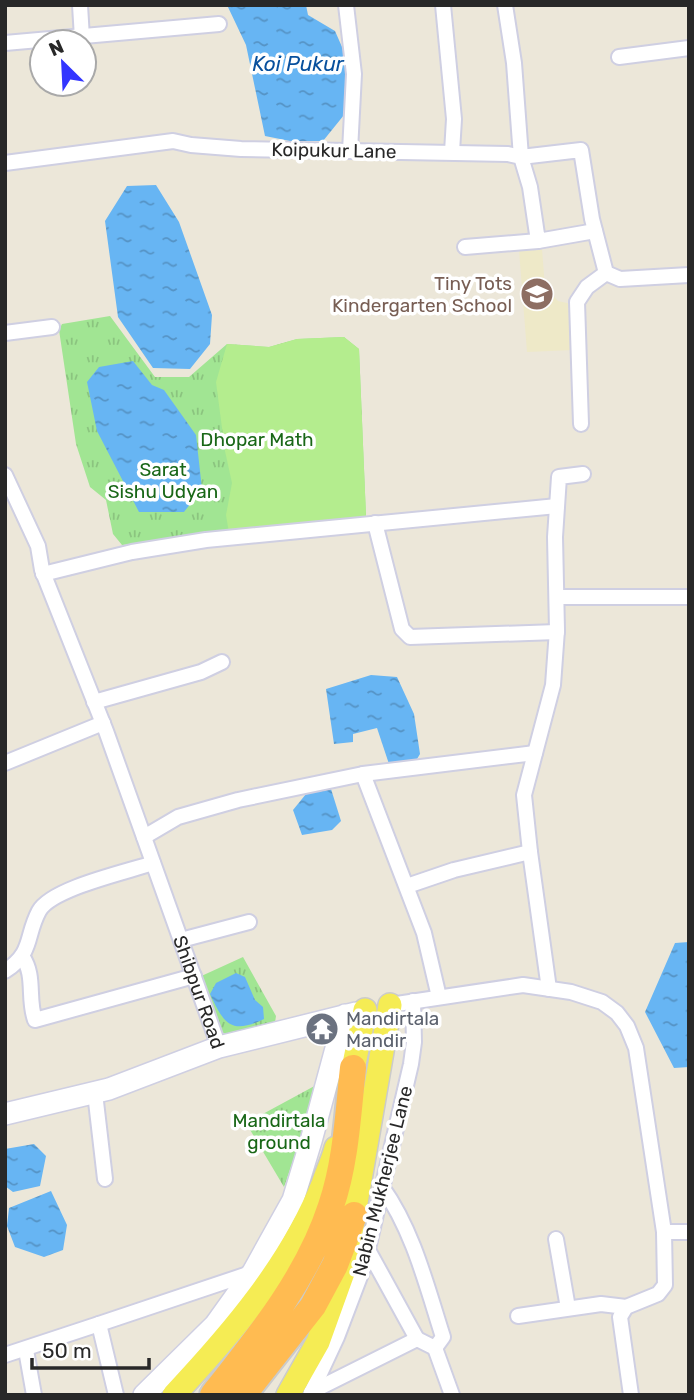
<svg xmlns="http://www.w3.org/2000/svg" width="694" height="1400" font-family="Rubik,sans-serif">
  <defs>
    <pattern id="park-tufts" width="24" height="20" patternUnits="userSpaceOnUse" patternTransform="scale(1.75)"><rect width="24" height="20" fill="#a1e593"/><path d="M3 7l-1-3M5 7V3M7 7l1-3M15 17l-1-3M17 17v-4M19 17l1-3" fill="none" stroke="#8bc47f"/></pattern>
    <pattern id="water-ripples" width="26" height="14" patternUnits="userSpaceOnUse" patternTransform="scale(1.75)"><rect width="26" height="14" fill="#67b5f3"/><path d="M2 4q2-2 4 0t4 0M15 11q2-2 4 0t4 0" fill="none" stroke="#5593c5"/></pattern>
  </defs>
  <rect width="100%" height="100%" fill="#ece7d9"/>
  <path fill="#eee9c8" d="M542 249 545 287 558 301 571 304 573 350 527 352 519 250Z"/>
  <path fill="url(#park-tufts)" d="M110 316 155 377H189L227 344 269 347 297 339 344 337 359 349 366 516 354 520 122 545 113 534 106 500 90 487 76 444 59 330 62 324Z
    M243 957 276 1016 274 1029 234 1036 216 1031 197 978Z
    M320 1083 284 1187 246 1123Z"/>
  <path fill="#b4ed8e" d="M344 337 359 349 366 516 354 520 229 533 226 515 232 483 225 451 216 382 227 344 269 347 297 339Z"/>
  <path fill="url(#water-ripples)" d="M227 5H306L308 15 335 31 346 56 344 115 323 141H290L265 136 246 45Z
    M156 185 179 222 212 315 210 344 190 369 153 368 118 317 105 221 127 186Z
    M133 361 152 385 164 390 196 435 202 489 184 512H139L97 431 87 382 99 367Z
    M371 675 397 677 414 714 420 754 414 764 392 765 389 764 377 728 353 734V742L334 744 326 689Z
    M331 789 341 821 332 830 302 835 293 810 306 794Z
    M689 942V1067L674 1068 645 1012 675 943Z
    M236 973 245 977 255 1000 263 1007 264 1019C231 1035 224 1024 210 994L216 983Z
    M34 1144 46 1156 40 1186 13 1192 5 1186V1149Z
    M51 1191 67 1225 63 1250 44 1257 15 1247 7 1226 9 1208Z"/>
  <g fill="none" stroke-linecap="round" stroke-linejoin="round">
    <defs>
      <g id="street">
        <path d="M80 5 82 38"/>
        <path d="M346 5 354 74 350 151"/>
        <path d="M443 5 454 119 452 152"/>
        <path d="M505 5 514 63 521 157 581 150 592 219 606 273 620 279 689 275"/>
        <path d="M5 43 219 24"/>
        <path d="M619 57 689 48"/>
        <path d="M5 163 173 141 191 145 241 149 508 154 521 157 530 187 538 241 595 231"/>
        <path d="M465 247 538 241"/>
        <path d="M5 333 52 327"/>
        <path d="M581 424 577 302 587 287 606 273"/>
        <path id="s1" d="M5 475 38 546 42 570 106 731 219 1047"/>
        <path d="M375 523 402 629 410 637 557 632"/>
        <path d="M43 574 132 552 206 540 557 506"/>
        <path d="M557 597H689"/>
        <path d="M94 702 201 672 222 662"/>
        <path d="M5 763 103 723"/>
        <path d="M363 774 424 933 439 997"/>
        <path d="M144 837 178 817 238 800 363 774 535 753"/>
        <path d="M407 886 454 870 530 852"/>
        <path d="M181 940 249 922"/>
        <path d="M22 956C36 976 27 998 35 1020L194 976"/>
        <path d="M5 971C34 952 25 937 39 911 52 888 127 872 153 863"/>
        <path d="M549 989 530 852 524 795 553 685 557 630 555 537 559 477 583 474"/>
        <path d="M390 1005 523 985 571 992 602 1002 617 1013 627 1026 636 1048 664 1232H689"/>
        <path d="M95 1093 105 1179"/>
        <path d="M382 1187C413 1230 427 1287 443 1337L435 1348 452 1395"/>
        <path d="M556 1239 568 1308"/>
        <path d="M367 1248 417 1339 435 1348"/>
        <path d="M518 1316 601 1304 626 1307"/>
        <path d="M26 1350 34 1395"/>
        <path d="M5 1355 99 1324"/>
        <path d="M311 1392 417 1339"/>
        <path d="M116 1395 99 1324 251 1273"/>
        <path d="M310 1395 337 1337 364 1266 411 1064 414 1042 413 1001"/>
        <path d="M631 1395 620 1317 626 1307 658 1294 665 1285 664 1232"/>
      </g>
      <path id="secondary" d="M5 1114 109 1089 219 1047 356 1013
        M144 1395 215 1325 253 1272 293 1200 311 1141 345 1015"/>
      <path id="primary" d="M350 1084 365 1010
        M174 1395C233 1332 291 1264 323 1184 327 1172 333 1160 336 1148
        M288 1395 318 1342 345 1267 390 1005"/>
      <path id="highway" d="M213 1395C259 1337 308 1277 331 1206 346 1162 348 1114 353 1068
        M243 1395 313 1306 335 1265 354 1215"/>
    </defs>
    <use href="#street" stroke="#cfcfe2" stroke-width="18"/>
    <use href="#secondary" stroke="#cfcfe2" stroke-width="24"/>
    <use href="#primary" stroke="#cbcbcb" stroke-width="26"/>
    <use href="#highway" stroke="#cbcbcb" stroke-width="30"/>
    <use href="#street" stroke="#fff" stroke-width="14"/>
    <use href="#secondary" stroke="#fff" stroke-width="21"/>
    <use href="#primary" stroke="#f5ec54" stroke-width="23"/>
    <use href="#highway" stroke="#ffbb51" stroke-width="26"/>
  </g>
  <defs>
    <symbol id="school-disc" viewBox="-11 -11 22 22"><circle r="9.5" fill="#8d6e63" stroke="#fff"/><path d="M0-5L7-2L0 1L-7-2ZM-4 1L0 2.5L4 1V4Q0 6-4 4Z" fill="#fff"/></symbol>
    <symbol id="temple-disc" viewBox="-11 -11 22 22"><circle r="9.5" fill="#6b7280" stroke="#fff"/><path d="M0-6L5-2H3V0L6.5 2.5H4V6H1.5V3h-3V6H-4V2.5H-6.5L-3 0V-2H-5Z" fill="#fff"/></symbol>
  </defs>
  <g fill-rule="evenodd">
    <use href="#school-disc" x="518" y="275" width="38" height="38"/>
    <use href="#temple-disc" x="303" y="1010" width="38" height="38"/>
  </g>
  <g text-anchor="middle" stroke-width="7" stroke-linejoin="round" paint-order="stroke">
    <g font-size="19" fill="#282828" stroke="#fff">
      <text transform="translate(334 150) rotate(1)" y="7">Koipukur Lane</text>
      <text dy="7" stroke="none"><textPath href="#s1" startOffset="553">Shibpur Road</textPath></text>
      <text transform="translate(382 1181) rotate(-76)" y="7">Nabin Mukherjee Lane</text>
    </g>
    <g font-size="19" fill="#785e54" stroke="#fff" text-anchor="end">
      <text x="512" y="290">Tiny Tots<tspan x="512" dy="22">Kindergarten School</tspan></text>
    </g>
    <g font-size="19" fill="#196717" stroke="#fff">
      <text x="257" y="446">Dhopar Math</text>
      <text x="163" y="476">Sarat<tspan x="163" dy="22">Sishu Udyan</tspan></text>
      <text x="279" y="1127">Mandirtala<tspan x="279" dy="22">ground</tspan></text>
    </g>
    <g font-size="19" fill="#5b616d" stroke="#fff" text-anchor="start">
      <text x="346" y="1025">Mandirtala<tspan x="346" dy="22">Mandir</tspan></text>
    </g>
    <g font-size="21" font-style="italic" fill="#08509d" stroke="#fff">
      <text x="298" y="71">Koi Pukur</text>
    </g>
  </g>
  <rect width="694" height="1400" fill="none" stroke="#282828" stroke-width="14"/>
  <g transform="translate(63 63) rotate(336)"><circle r="33" fill="#ffffff" stroke="#a9a9a9" stroke-width="2"/>
  <path d="M0-5L12 26L0 18L-12 26Z" fill="#3335ff"/>
  <text y="-10" font-size="19" font-weight="bold" text-anchor="middle" fill="#282828">N</text>
  </g>
  <path d="M32 1358v10h117v-10" fill="none" stroke="#282828" stroke-width="3.5"/>
  <text x="42" y="1358" font-size="21" fill="#282828" stroke="#ffffff" stroke-width="5" paint-order="stroke">50 m</text>
</svg>
